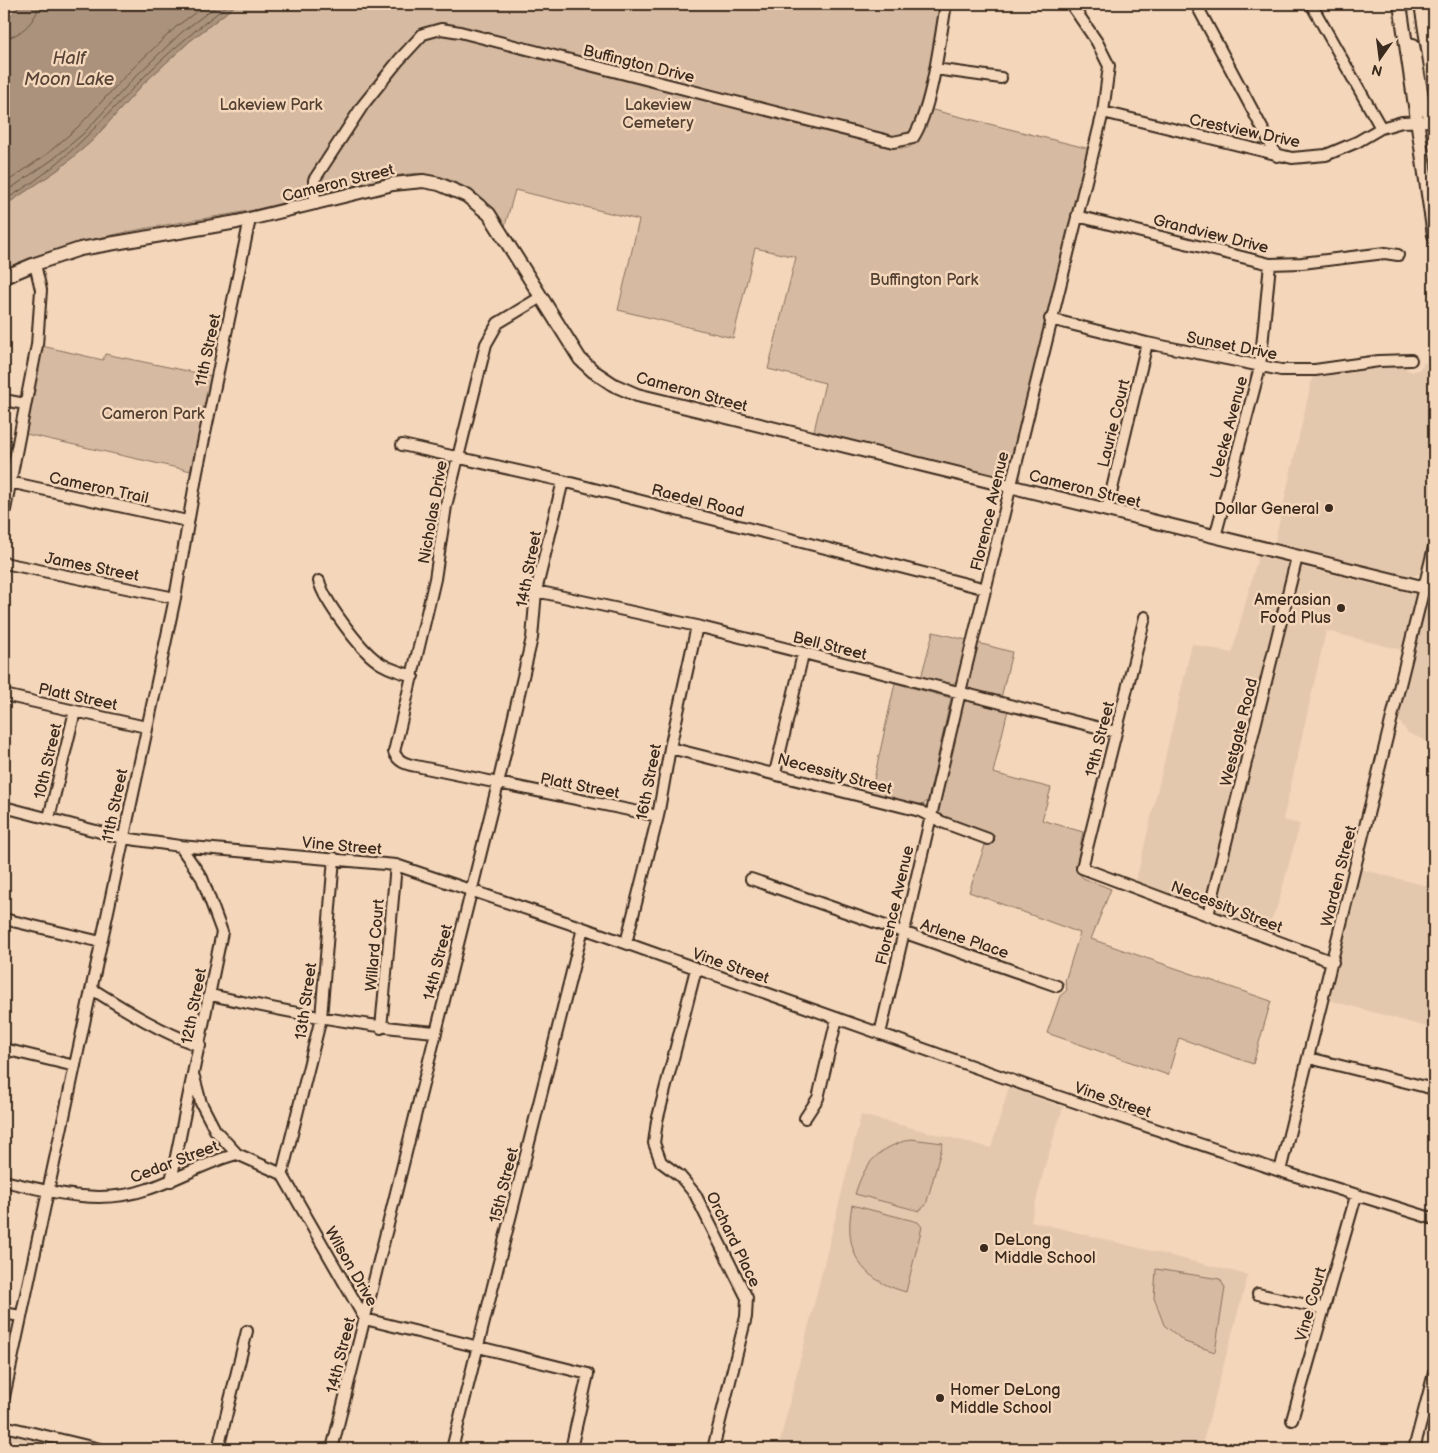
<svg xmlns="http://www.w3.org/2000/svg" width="1438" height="1453" font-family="'Balsamiq Sans',sans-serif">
  <rect width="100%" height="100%" fill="#f4d6ba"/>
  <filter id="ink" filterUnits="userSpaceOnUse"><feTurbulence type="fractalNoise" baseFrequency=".02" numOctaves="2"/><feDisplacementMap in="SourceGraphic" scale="10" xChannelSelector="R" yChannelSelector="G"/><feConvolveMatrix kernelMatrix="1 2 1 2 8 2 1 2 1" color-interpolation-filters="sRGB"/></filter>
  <g filter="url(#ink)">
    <path fill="#e4c8ad" d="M1432 362 1434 381V458H1432L1434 526 1420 574 1411 576 1393 573 1274 545 1313 375 1397 364 1412 372 1420 369 1424 363Z
      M1258 556 1434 599V744L1408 733 1399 721 1414 653 1326 631 1283 820 1300 824 1277 907 1265 933 1135 885 1192 644 1232 653Z
      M1434 860V1029L1329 1000 1360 869 1427 886Z
      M1009 1087 1063 1107 1045 1166 1031 1221 1248 1275 1201 1449H778L861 1115 991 1148Z
      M6 1434 69 1449H4Z"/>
    <path fill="#d6baa1" stroke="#887260" d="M237 4H942L927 86 911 131 894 136 775 108 895 148H907L918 142 929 109 1090 149 1008 473 1002 477 814 431 825 383 768 369 796 257 755 248 733 338 618 310 639 220 515 190 505 226C487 197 460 179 426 174 405 172 386 178 367 183 331 191 296 202 260 209 173 225 85 233 4 269V206L59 169 92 141 143 84 190 41Z
      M42 346 103 360 105 354 212 376 191 471 26 434Z
      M933 632 967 640 956 681 953 684 921 678Z
      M978 643 1012 652 1001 698 974 691 968 687Z
      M895 683 951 698 928 800 923 805 871 793Z
      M966 701 1008 710 993 773 1051 788 1042 820 1083 832 1076 869 1083 878 1111 889 1091 939 1271 1001 1253 1064 1179 1038 1168 1075 1047 1033 1060 996 1067 990 1065 981 1080 933 969 892 986 842 937 815 962 705Z
      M911 1139 943 1143 926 1205 919 1211 855 1194C865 1162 878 1148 911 1139Z
      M852 1205 918 1222 922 1227 906 1292C861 1280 843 1252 852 1205Z
      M1156 1269 1220 1279 1225 1288 1215 1352 1185 1342 1164 1325 1154 1298Z"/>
    <path fill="#aa927c" stroke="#7e6856" d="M22 4H237L190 41 143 84 92 141 59 169 4 206V21Z"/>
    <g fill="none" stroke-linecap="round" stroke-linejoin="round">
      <path stroke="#675444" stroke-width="1" d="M4 38C19 38 38 19 39 4
        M4 184 47 154 78 127 130 71 177 26 207 4
        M4 193 52 160 84 133 136 76 182 32 219 4
        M4 200C58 171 97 125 139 82 167 53 198 28 229 4"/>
      <defs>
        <path id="minor" d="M1196 4 1277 156
          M1311 4 1381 128
          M935 69 1001 78
          M1103 112 1292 158 1326 155 1357 142 1381 128 1402 122 1434 121
          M315 204 314 180 363 105 399 60 423 34 441 29 460 32 893 142 913 138C932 109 940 39 946 4
          M1077 216 1270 264 1302 263 1385 253 1398 255
          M541 297 498 323 486 344 446 506 435 579 394 752C398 762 406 764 416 766L658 816
          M1050 319 1147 343 1281 370H1315L1379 361 1411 360
          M4 400 25 404
          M402 445 563 481 986 589
          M5 481 187 521
          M1107 510 1147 343
          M4 515 37 345 41 290 35 264
          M1215 537 1260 367 1270 264
          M4 563 175 598
          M319 581C324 601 360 649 377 661 387 669 401 672 413 676
          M536 591 697 626 1116 732
          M1145 617 1082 868 1333 962
          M4 695 146 727
          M670 748 920 811 942 822 988 839
          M775 773 803 654
          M4 807 123 838 180 846 396 865 583 928 1039 1090 1280 1171 1434 1219
          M49 818 75 711
          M751 879 1057 986
          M1208 915 1297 557
          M4 919 101 942
          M626 943 658 816 670 748 697 626
          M696 969 657 1121 654 1143 661 1162 680 1176 695 1194 747 1298 746 1317 713 1449
          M92 989C127 1011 161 1032 200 1046
          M211 995C285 1012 359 1026 435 1032
          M381 1028 396 865
          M880 1034 960 692 1103 112 1109 66 1097 42 1071 4
          M4 1049 75 1066
          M1309 1058 1434 1089
          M194 1077 201 1103 215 1130 237 1154 282 1174 365 1319 588 1374 571 1449
          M805 1118 818 1098 837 1018
          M1280 1171 1434 547
          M282 1174 321 1018 334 858
          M4 1181C51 1192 100 1206 148 1189 179 1179 206 1162 237 1154
          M171 1181 222 932 202 878 180 846
          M1258 1294 1324 1309
          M4 1313 20 1316
          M4 1397 175 598 197 472 250 219
          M1292 1420 1356 1196
          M4 1426 100 1449
          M218 1449 247 1331
          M332 1449 498 784 532 638 536 591 563 481
          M452 1449 583 928
          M1414 1449 1434 1373"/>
        <path id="major" d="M1400 4 1434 235
          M1421 4 1434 87
          M1413 45 1424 108 1434 118
          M4 277 35 264 80 249 237 222 393 184 423 181 439 184 467 196 489 214 580 359 593 371 614 385 637 395 1434 590"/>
      </defs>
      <use href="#minor" stroke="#3b2a1e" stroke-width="14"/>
      <use href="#major" stroke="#3b2a1e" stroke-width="16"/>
      <use href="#minor" stroke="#f4d6ba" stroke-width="10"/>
      <use href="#major" stroke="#f4d6ba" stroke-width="12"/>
    </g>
  </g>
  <g fill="#3b2a1e" stroke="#f4d6ba" stroke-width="2">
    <circle cx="1329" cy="508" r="5"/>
    <circle cx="1341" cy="608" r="5"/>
    <circle cx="984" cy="1248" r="5"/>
    <circle cx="940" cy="1398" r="5"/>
  </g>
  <g text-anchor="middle" stroke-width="5" stroke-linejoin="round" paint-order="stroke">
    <g font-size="16" fill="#3b2a1e" stroke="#f4d6ba">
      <text transform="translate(639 63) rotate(14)" y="6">Buffington Drive</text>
      <text transform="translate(1245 130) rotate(12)" y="6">Crestview Drive</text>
      <text transform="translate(338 182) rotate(-14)" y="6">Cameron Street</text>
      <text transform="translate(1211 233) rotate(14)" y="6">Grandview Drive</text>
      <text transform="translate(1232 345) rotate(11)" y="6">Sunset Drive</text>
      <text transform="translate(207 350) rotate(-78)" y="6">11th Street</text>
      <text transform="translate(692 391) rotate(15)" y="6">Cameron Street</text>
      <text transform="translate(1113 423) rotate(-76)" y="6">Laurie Court</text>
      <text transform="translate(1228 427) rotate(-75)" y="6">Uecke Avenue</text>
      <text transform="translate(99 487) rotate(12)" y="6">Cameron Trail</text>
      <text transform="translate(1085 488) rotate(14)" y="6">Cameron Street</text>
      <text transform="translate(698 500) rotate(14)" y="6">Raedel Road</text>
      <text transform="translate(989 511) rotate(-77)" y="6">Florence Avenue</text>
      <text transform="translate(432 512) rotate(-80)" y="6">Nicholas Drive</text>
      <text transform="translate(92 566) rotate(11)" y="6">James Street</text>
      <text transform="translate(528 569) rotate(-79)" y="6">14th Street</text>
      <text transform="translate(830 645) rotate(14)" y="6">Bell Street</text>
      <text transform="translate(78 696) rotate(12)" y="6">Platt Street</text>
      <text transform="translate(1238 732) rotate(-76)" y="6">Westgate Road</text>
      <text transform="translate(1099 739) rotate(-76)" y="6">19th Street</text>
      <text transform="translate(47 761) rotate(-77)" y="6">10th Street</text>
      <text transform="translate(835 773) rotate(15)" y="6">Necessity Street</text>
      <text transform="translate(648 782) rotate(-79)" y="6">16th Street</text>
      <text transform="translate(580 785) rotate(11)" y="6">Platt Street</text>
      <text transform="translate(114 805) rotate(-78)" y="6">11th Street</text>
      <text transform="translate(342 845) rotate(5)" y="6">Vine Street</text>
      <text transform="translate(1338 876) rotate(-76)" y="6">Warden Street</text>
      <text transform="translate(894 905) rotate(-77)" y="6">Florence Avenue</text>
      <text transform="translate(1227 906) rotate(21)" y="6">Necessity Street</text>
      <text transform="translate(965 938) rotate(19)" y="6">Arlene Place</text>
      <text transform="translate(374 945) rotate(-85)" y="6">Willard Court</text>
      <text transform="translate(437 962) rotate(-76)" y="6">14th Street</text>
      <text transform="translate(731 965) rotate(19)" y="6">Vine Street</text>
      <text transform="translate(305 1001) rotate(-82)" y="6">13th Street</text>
      <text transform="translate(193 1006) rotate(-79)" y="6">12th Street</text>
      <text transform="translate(1113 1099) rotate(19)" y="6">Vine Street</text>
      <text transform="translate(174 1161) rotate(-21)" y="6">Cedar Street</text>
      <text transform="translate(503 1185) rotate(-76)" y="6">15th Street</text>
      <text transform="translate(734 1239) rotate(64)" y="6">Orchard Place</text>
      <text transform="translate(352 1266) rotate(60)" y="6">Wilson Drive</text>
      <text transform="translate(1310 1304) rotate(-74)" y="6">Vine Court</text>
      <text transform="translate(340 1355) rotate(-76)" y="6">14th Street</text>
    </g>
    <g font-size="16" fill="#524032" stroke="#f4d6ba">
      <text x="271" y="110">Lakeview Park</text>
      <text x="658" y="110">Lakeview<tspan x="658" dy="18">Cemetery</tspan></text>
      <text x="924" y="285">Buffington Park</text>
      <text x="153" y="419">Cameron Park</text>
    </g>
    <g font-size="16" fill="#3b2a1e" stroke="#f4d6ba" text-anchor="end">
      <text x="1319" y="514">Dollar General</text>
      <text x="1331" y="605">Amerasian<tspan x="1331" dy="18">Food Plus</tspan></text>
      <text x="994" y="1245" text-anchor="start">DeLong<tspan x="994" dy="18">Middle School</tspan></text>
      <text x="950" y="1395" text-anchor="start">Homer DeLong<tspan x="950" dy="18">Middle School</tspan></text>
    </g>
    <g font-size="18" font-style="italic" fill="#574436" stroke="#f4d6ba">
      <text x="69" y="64">Half<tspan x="69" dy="21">Moon Lake</tspan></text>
    </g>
  </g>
  <rect width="1438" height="1453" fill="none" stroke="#f4d6ba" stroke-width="20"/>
  <rect x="10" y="10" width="1418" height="1433" fill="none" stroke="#3b2a1e" stroke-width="2" filter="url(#ink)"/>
  <g transform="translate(1380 58) rotate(194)" stroke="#f4d6ba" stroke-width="4" paint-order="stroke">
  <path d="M0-4L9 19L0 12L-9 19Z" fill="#3b2a1e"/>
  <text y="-8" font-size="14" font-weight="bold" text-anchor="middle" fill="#3b2a1e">N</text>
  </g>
</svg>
